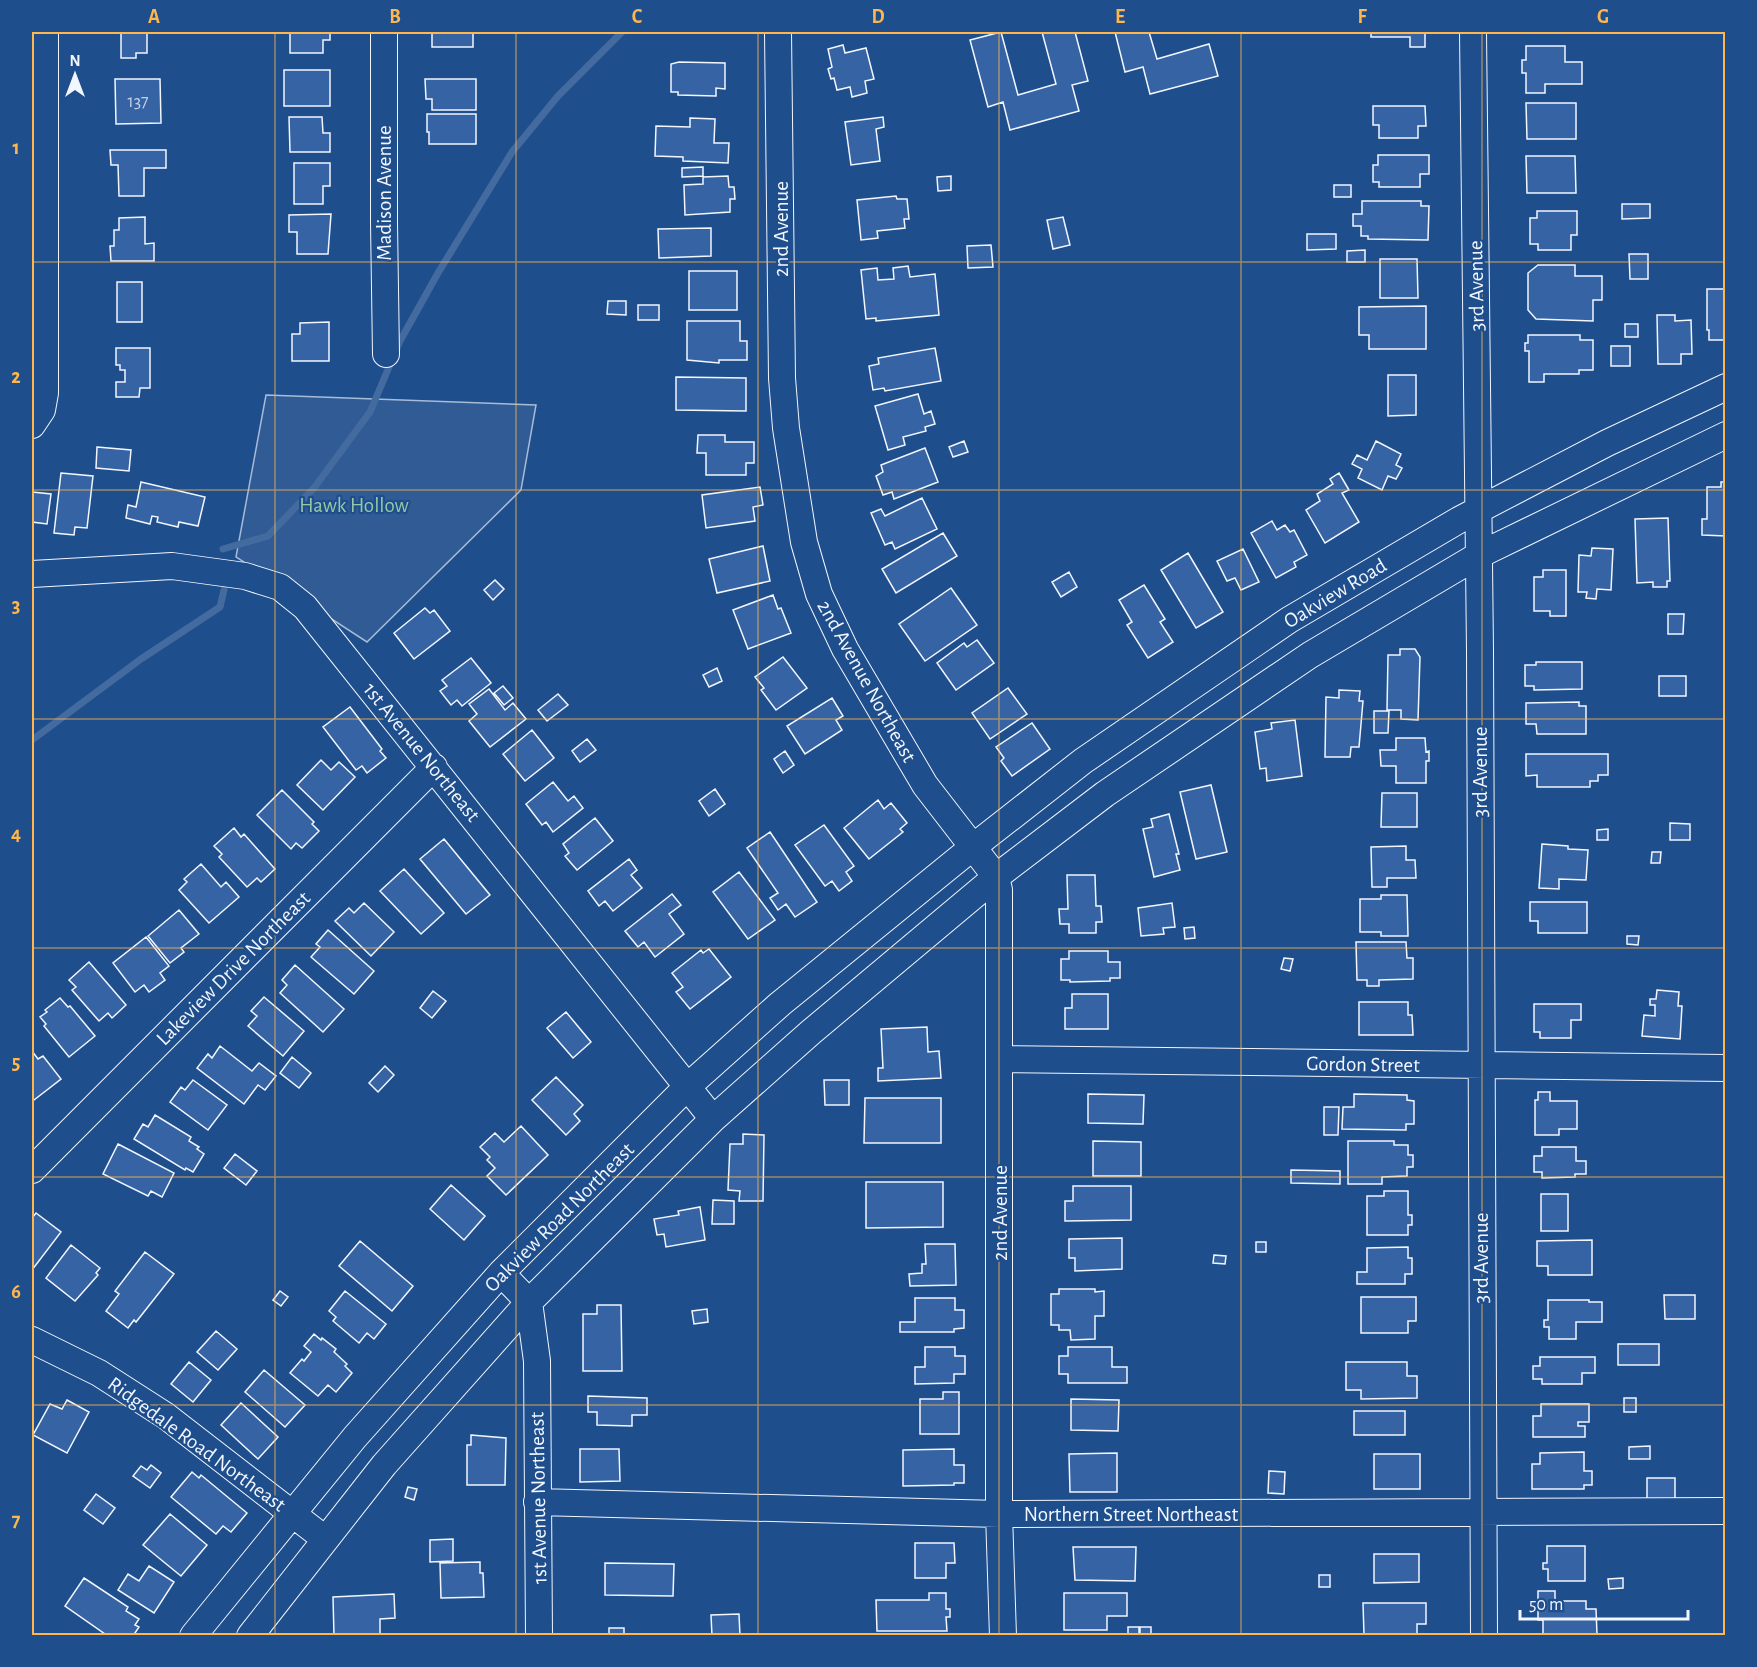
<svg xmlns="http://www.w3.org/2000/svg" width="1757" height="1667" font-family="'Alegreya Sans',sans-serif">
  <rect width="100%" height="100%" fill="#1f4e8c"/>
  <path fill="#305b95" stroke="#a8bbd7" stroke-width="1.5" d="M266 395 536 405 521 490 367 642 236 557Z"/>
  <g fill="none" stroke-linecap="round" stroke-linejoin="round">
    <path stroke="#446ba0" stroke-width="7" d="M223 549 268 536 314 488 370 412 400 341 438 273 512 152 558 96 622 32
      M32 740 141 659 220 607 224 590"/>
  </g>
  <path fill="#3563a3" stroke="#f2f6ff" stroke-width="1.5" d="M121 32H147V53H136V58H121Z
    M290 32H330V40H323V53H290Z
    M432 32H473V47H432Z
    M1001 32 1018 95 1056 84 1042 32H1075L1088 81 1072 85 1079 111 1010 130 1003 102 988 107 970 40Z
    M1115 32H1149L1157 59 1209 44 1218 76 1150 94 1143 67 1125 72Z
    M1371 32H1425V47H1410V37H1371Z
    M1524 32H1560V33H1524Z
    M843 45 845 53 866 48 874 79 865 81 867 93 852 97 850 87 837 90 834 78 831 79 828 69 832 67 828 49Z
    M1526 46H1565V62H1582V84H1545V93H1526V73H1522V60H1526Z
    M679 62 725 63V89L716 88V96L678 95V92H671V64Z
    M284 70H330V106H284Z
    M115 79H160L161 123 116 124Z
    M425 79H476V110H432V99H426Z
    M1526 103H1576V139H1527Z
    M1373 106H1425L1426 126H1418V138H1379V125H1373Z
    M427 114H476V144H429V132H427Z
    M289 117H322L323 133H330V152H290Z
    M883 117 884 127 876 129 880 161 851 165 845 122Z
    M690 118 715 119 714 143H729L728 163 683 161V157L655 156 656 126 690 127Z
    M110 150H166V168H144V196H119L118 165H111Z
    M1378 155H1429V174H1420V187H1379V182H1373V165H1378Z
    M1526 156H1575L1576 193H1527Z
    M294 163H330V186H323V204H294Z
    M703 167V176L682 177V168Z
    M728 176 729 187H734L735 199H730V212L685 215 684 185 703 184V177Z
    M951 176V190L938 191 937 177Z
    M1334 185H1351V197H1334Z
    M896 196 897 199H907L909 219H904L905 228 877 231 878 238 861 240 857 200Z
    M1362 201H1421V206H1429L1428 240 1368 239V236H1361V226H1353V214H1362Z
    M1622 204H1650V218L1622 219Z
    M1537 211H1577V235H1571V250H1538V244H1530V218H1537Z
    M331 214 328 254H297V232H289V215Z
    M145 217V244L154 243V261H111L110 246H114V230H119V218Z
    M1063 217 1070 245 1053 249 1047 220Z
    M711 228V256L659 258 658 229Z
    M1307 234H1336V249L1307 250Z
    M991 245 993 267 968 268 967 246Z
    M1365 250V262H1347V251Z
    M1629 254H1648V279H1630Z
    M1380 259H1417L1418 298H1380Z
    M1538 265H1575V276H1602V300H1593V321L1536 319 1528 310V273Z
    M908 266 910 277 935 274 939 315 876 321V318L866 319 861 270 877 268 878 280 894 279 893 268Z
    M689 271H737V310H689Z
    M117 282H142V322H117Z
    M1707 289H1726V340H1709V330H1707Z
    M608 301H626V315L607 314Z
    M638 305H659V320H638Z
    M1426 306V349H1369V335H1359V307Z
    M1657 315H1675V321L1691 320 1692 354H1681V364H1658Z
    M687 321H740V341H747V360H719V363L687 360Z
    M329 322V361H292V334H300V323Z
    M1625 324H1638V337H1625Z
    M1528 335H1580V340H1593V370H1579V374H1544V382H1529V351H1525V343H1528Z
    M1611 346H1630V366H1611Z
    M116 348H150V388H140L139 397H116V382H125V370H120V365H116Z
    M935 348 941 381 885 391 884 388 873 390 869 366 879 364 878 358Z
    M1388 375H1416V415L1388 416Z
    M676 377 746 378V411L676 410Z
    M918 394 924 414 931 411 935 424 925 427 926 431 903 437 905 445 888 450 875 406Z
    M698 435H725V442H754V463H746V475H706V453H697Z
    M964 441 968 452 953 457 949 447Z
    M1376 441 1401 454 1396 465 1402 468 1396 479 1388 476 1382 490 1358 478 1362 469 1352 464 1357 455 1367 460Z
    M97 447 131 450 129 471 96 468Z
    M925 448 938 482 894 499 892 492 883 495 876 476 883 472 881 465Z
    M61 473 93 476 87 528 75 527 74 535 54 533Z
    M1339 473 1349 490 1342 493 1359 522 1325 543 1306 510 1320 501 1317 494 1333 484 1330 479Z
    M141 482 205 497 198 526 179 522 178 527 157 522 158 517 152 516 150 524 126 518 128 505 136 507Z
    M1721 482H1726V536L1702 535V519H1707V487H1721Z
    M760 487 763 505 753 507 755 521 706 528 702 495Z
    M32 492 51 494 47 524 32 522Z
    M922 498 937 529 895 549 892 542 885 545 871 513 881 509 885 516Z
    M1668 518 1670 581H1667V587H1653V582L1637 583 1635 519Z
    M1272 521 1277 530 1285 525 1290 532 1294 530 1307 555 1294 562 1296 567 1276 578 1251 533Z
    M943 533 957 556 896 593 882 569Z
    M763 546 770 581 717 593 709 559Z
    M1592 548 1613 549 1611 590 1597 589 1596 599 1586 598 1587 592H1578L1579 555 1591 556Z
    M1243 549 1259 582 1241 590 1235 578 1227 581 1217 561Z
    M1188 553 1223 612 1196 628 1161 570Z
    M1543 570H1566V616H1550V611H1534V577H1543Z
    M1069 572 1077 587 1061 597 1052 582Z
    M495 580 504 589 493 600 484 590Z
    M1144 585 1165 619 1160 622 1173 642 1148 658 1127 625 1132 622 1119 600Z
    M951 588 977 625 925 661 899 624Z
    M773 595 778 609 781 608 791 633 748 649 733 610Z
    M425 608 430 613 434 610 450 631 414 659 394 633Z
    M1668 614H1684L1683 634H1668Z
    M977 640 994 663 956 690 937 663 964 643 967 647Z
    M1400 649H1415L1420 657 1418 720 1401 719V710H1387L1388 655H1400Z
    M783 657 807 688 776 710 761 690 764 688 755 677Z
    M471 658 491 683 462 706 457 700 451 705 440 691 447 686 442 680Z
    M1536 662H1582V689L1534 690V686H1525V665H1536Z
    M717 668 722 681 709 687 703 675Z
    M1659 676H1686V696H1659Z
    M503 686 513 698 504 705 494 693Z
    M1008 688 1027 714 990 739 972 713Z
    M489 689 505 710 513 703 526 719 490 747 469 721 477 714 469 704Z
    M1339 690 1360 691 1359 701H1363L1359 747H1351L1350 757H1325L1326 697 1339 698Z
    M558 694 568 705 547 721 538 710Z
    M832 698 843 716 836 720 842 730 805 754 787 726Z
    M1579 702V706H1586V734H1537L1536 724H1526V703Z
    M350 707 382 749 380 751 386 758 367 773 362 766 356 770 323 727Z
    M1374 711H1389L1388 733H1374Z
    M1295 720 1302 776 1267 781 1266 768 1260 769 1255 732 1272 729 1271 723Z
    M1032 723 1050 749 1012 776 1001 761 1004 758 996 747Z
    M532 730 554 758 525 781 503 754Z
    M1396 738H1425L1426 752 1429 751V761H1426V783H1396V766H1381L1380 750H1396Z
    M587 739 596 750 580 762 572 751Z
    M785 751 794 765 783 773 774 759Z
    M1526 754H1608V775H1598V781H1590V787H1537V775L1526 776Z
    M321 760 331 770 339 762 355 777 323 810 297 785Z
    M553 782 568 801 574 796 583 808 553 832 546 822 542 825 526 804Z
    M1211 785 1227 852 1196 859 1180 792Z
    M715 789 725 804 709 816 699 801Z
    M282 790 314 822 312 824 319 831 302 848 296 843 291 849 257 815Z
    M1382 793H1417V827H1381Z
    M878 800 884 809 891 803 907 823 900 829 903 832 869 859 844 828Z
    M1169 814 1179 854H1176L1180 870 1154 877 1143 829 1153 827 1151 819Z
    M595 818 613 841 577 870 565 856 569 853 563 844Z
    M1670 823 1690 824V840H1670Z
    M824 825 854 866 846 872 852 881 839 891 832 881 825 886 795 845Z
    M234 828 241 837 244 834 275 869 261 882 257 878 247 887 219 857 222 854 214 846Z
    M1608 829V840H1597V830Z
    M770 832 817 902 795 917 786 904 778 910 770 898 778 893 747 848Z
    M444 839 490 895 466 914 420 859Z
    M1542 844 1568 846V849L1588 850 1586 880 1559 879V889L1539 888Z
    M1406 846V860H1415L1416 878H1387V887H1372L1371 847Z
    M1652 852H1661L1660 863H1651Z
    M629 859 637 870 631 875 642 888 613 911 605 901 599 906 588 891Z
    M201 864 221 887 226 882 239 897 209 923 179 890 187 882 184 879Z
    M404 869 444 913 421 934 380 891Z
    M739 872 775 920 748 939 713 892Z
    M1067 875H1095L1096 906H1101L1102 922H1096V933H1069V924H1060L1059 909H1068Z
    M672 894 681 905 669 914 684 934 655 957 644 942 638 947 625 931Z
    M1381 895H1407L1408 936H1381V932H1360V899H1381Z
    M1530 902H1587V933H1538V921H1530Z
    M364 903 394 932 371 956 335 921 349 908 354 913Z
    M1172 903 1175 927 1163 928 1164 934 1141 936 1138 908Z
    M179 910 199 934 181 948 184 952 170 963 148 936Z
    M1194 927 1195 938 1185 939 1184 928Z
    M328 930 374 971 354 994 311 957 320 947 316 944Z
    M1627 936H1639L1638 945 1627 944Z
    M146 937 169 966 160 973 165 980 149 992 144 985 135 992 113 963Z
    M1356 942H1406L1407 958H1413V979L1379 980V986H1367V980H1357Z
    M709 949 731 977 690 1009 676 992 683 987 672 973 701 950 703 953Z
    M1069 951H1108V962H1120V978H1110V981L1070 982V980H1061V959H1069Z
    M1284 958 1293 959 1290 971 1281 969Z
    M89 962 126 1005 112 1018 108 1013 99 1021 72 990 76 987 69 980Z
    M295 965 344 1009 323 1032 280 993 287 985 282 980Z
    M1657 990 1679 992 1678 1006H1682L1680 1039 1642 1036 1644 1015 1655 1016V1005H1650V999H1656Z
    M433 991 446 1001 432 1018 420 1008Z
    M1072 994H1108V1029H1065V1008H1072Z
    M264 997 304 1031 283 1056 248 1026 257 1016 251 1011Z
    M60 998 68 1007 70 1006 95 1036 69 1057 44 1026 46 1024 40 1017 47 1012 45 1010Z
    M1359 1002H1408V1015H1412L1413 1035H1359Z
    M1534 1004H1581V1020H1571V1038H1540V1032H1534Z
    M566 1012 591 1042 573 1058 547 1028Z
    M927 1027 928 1052 939 1051 941 1078 878 1081V1068H883L881 1029Z
    M220 1046 252 1071 259 1063 276 1076 265 1090 258 1085 244 1104 197 1068 208 1054 212 1058Z
    M32 1051 38 1059 43 1056 61 1079 34 1100 32 1097Z
    M292 1057 311 1073 299 1088 280 1073Z
    M385 1066 394 1075 378 1092 369 1083Z
    M556 1077 583 1105 574 1114 580 1121 566 1135 532 1100Z
    M193 1080 227 1105 208 1130 170 1102 181 1087 185 1090Z
    M824 1080H849V1105H825Z
    M1538 1092H1550V1101H1577V1129H1559V1135H1535V1100H1538Z
    M1088 1094 1144 1095 1143 1124 1088 1123Z
    M1354 1094 1407 1095V1100L1414 1101V1124H1406V1130L1342 1129 1343 1107H1354Z
    M865 1098H941V1143H864Z
    M1324 1107H1339L1338 1135H1324Z
    M155 1115 191 1137 189 1141 199 1147 197 1149 204 1154 193 1172 186 1168 185 1170 134 1139 143 1124 148 1127Z
    M521 1126 548 1155 506 1195 487 1176 495 1168 487 1160 490 1157 480 1147 495 1133 504 1142Z
    M743 1134 764 1135 763 1201H739L740 1191 728 1190 730 1144H743Z
    M1093 1141 1141 1142V1176H1093Z
    M1348 1141H1394V1145H1408V1155H1413V1167H1407V1176L1382 1177V1184H1348Z
    M118 1144 174 1173 162 1197 151 1191 148 1196 103 1174Z
    M1542 1147H1576V1161H1586V1174H1575V1177L1542 1178V1172H1534V1156H1542Z
    M235 1154 257 1171 246 1185 224 1168Z
    M1291 1170 1340 1171V1184L1291 1183Z
    M866 1182H943V1227L866 1228Z
    M451 1185 485 1216 464 1240 430 1209Z
    M1073 1186H1131V1220L1065 1221V1201H1073Z
    M1384 1191H1408V1215H1412V1225H1408V1235H1367V1196H1384Z
    M1541 1194H1568V1231H1541Z
    M713 1200 734 1201V1224H712Z
    M700 1207 705 1240 666 1247 664 1234 657 1235 654 1219 679 1215 678 1211Z
    M36 1213 61 1232 32 1270V1218Z
    M1122 1238V1269L1075 1271V1258H1069V1239Z
    M1592 1240V1275H1548V1266H1537V1241Z
    M360 1241 413 1286 392 1311 339 1266Z
    M1256 1242H1266V1252H1256Z
    M925 1244H955L956 1285 910 1286 909 1274 922 1273V1264H926Z
    M71 1245 100 1268 96 1273 98 1275 75 1301 46 1278Z
    M1408 1247V1258H1412V1274H1405V1284H1357V1272H1367V1248Z
    M145 1252 174 1274 136 1322 134 1320 128 1328 106 1311 119 1294 115 1291Z
    M1214 1255 1226 1256 1225 1264 1213 1263Z
    M1059 1289H1095V1292L1104 1291V1316H1095V1339L1071 1340 1070 1330H1059V1325H1051V1294H1059Z
    M280 1291 288 1297 281 1306 273 1300Z
    M345 1291 386 1324 374 1339 367 1333 359 1343 333 1321 336 1317 329 1311Z
    M1664 1295H1695V1319H1665Z
    M1361 1297H1416V1321H1408V1333H1361Z
    M915 1298H955V1310H964V1328L954 1329V1332H900V1322H915Z
    M1548 1300H1589V1302H1602V1322H1576V1339H1549V1327H1544V1320H1548Z
    M597 1305H621L622 1371H583V1314H597Z
    M707 1309 708 1322 694 1324 692 1311Z
    M216 1331 237 1349 218 1370 197 1352Z
    M314 1334 321 1340 322 1338 336 1349 334 1352 347 1364 345 1366 352 1373 336 1392 328 1385 318 1396 290 1373 302 1359 304 1361 311 1352 304 1346Z
    M1618 1344H1659V1365H1618Z
    M925 1347H955V1356H965V1374H954V1383L915 1384V1367H925Z
    M1068 1347H1112V1367H1127V1383H1068V1374H1059V1356H1068Z
    M1540 1357H1595V1373H1582V1384H1542V1379H1533V1366H1540Z
    M189 1362 211 1380 193 1402 171 1384Z
    M1346 1362H1407V1376H1417V1398L1361 1399V1390H1346Z
    M264 1370 305 1405 285 1427 245 1392Z
    M943 1392H959V1434H920V1399H943Z
    M588 1396 647 1398V1415H632V1426L597 1425V1412H588Z
    M1624 1398H1636V1412H1624Z
    M1071 1399 1119 1400 1118 1431 1071 1430Z
    M67 1400 89 1412 67 1453 33 1435 50 1404 62 1409Z
    M241 1403 278 1437 258 1459 221 1425Z
    M1541 1404H1589V1422H1578V1426H1585V1437H1533V1416H1541Z
    M1354 1411H1405V1435H1354Z
    M471 1435 506 1438 505 1485H467V1445H471Z
    M1650 1446V1459H1629V1447Z
    M580 1449H619L620 1481 580 1482Z
    M954 1449V1465H964V1483H954V1485L903 1486V1450Z
    M1584 1452V1471H1592V1485H1584V1489H1532V1464H1540V1453Z
    M1117 1453V1492H1070L1069 1454Z
    M1374 1454H1420V1489H1374Z
    M151 1465 161 1473 150 1488 133 1476 141 1466 147 1470Z
    M1269 1471 1285 1472 1284 1494 1268 1493Z
    M192 1472 199 1478 201 1475 247 1513 231 1532 223 1526 216 1534 171 1497Z
    M1647 1478H1675V1499H1647Z
    M408 1487 417 1489 414 1500 405 1497Z
    M96 1494 115 1508 103 1524 84 1510Z
    M170 1514 207 1545 181 1576 143 1545Z
    M453 1539V1561L430 1562V1540Z
    M915 1543H954L955 1563H946V1578H915Z
    M1547 1546H1585V1581H1548V1569H1543V1563H1547Z
    M1073 1547H1136L1135 1581 1075 1580Z
    M1374 1554H1419V1582L1374 1583Z
    M480 1562V1573H483L484 1597 441 1598 440 1563Z
    M605 1563 674 1564 673 1596 605 1595Z
    M149 1566 174 1582 154 1613 118 1590 128 1574 139 1581Z
    M1319 1575H1330V1587H1319Z
    M84 1578 128 1607 126 1611 139 1619 135 1625 139 1627 133 1636 111 1634 108 1636 65 1606Z
    M1623 1578V1588L1609 1589 1608 1579Z
    M1538 1591H1555V1601H1586V1609H1596L1597 1634H1543V1620H1538Z
    M929 1593H946V1609H950V1617H946L947 1631H877L876 1600H929Z
    M1064 1593H1127V1616H1107V1630H1064Z
    M394 1594 395 1618 380 1619V1636H334L333 1597Z
    M1363 1603H1426V1624H1417V1635H1364Z
    M739 1614 740 1636H712L711 1615Z
    M1128 1627H1139V1636H1128Z
    M1140 1627H1151V1636H1140Z
    M609 1628H624V1635L643 1636H609Z"/>
  <g fill="none" stroke-linecap="round" stroke-linejoin="round">
    <defs>
      <path id="minor" d="M384 32V223L386 354
        M778 32 782 378 786 428 804 542 819 594 845 649 925 785 996 877 999 890V1514L1003 1636
        M1473 32 1480 651 1484 1636
        M32 425 42 410 45 393V32
        M32 574 172 566 245 576 280 587 305 607 713 1119
        M1000 1059 1726 1068
        M32 1170 434 767
        M501 1273 529 1302 537 1361 539 1636
        M32 1340 99 1373 166 1416 325 1539
        M537 1502 999 1514 1726 1511
        M193 1636 355 1437 501 1273 687 1087 780 1004 973 847 1083 761 1289 620 1459 520 1607 443 1726 387
        M250 1636 384 1465 529 1302 713 1119 811 1032 996 877 1105 794 1310 655 1479 555 1726 435"/>
    </defs>
    <use href="#minor" stroke="#f2f6ff" stroke-width="28"/>
    <use href="#minor" stroke="#1f4e8c" stroke-width="26"/>
  </g>
  <path fill="none" stroke="#ffb74d" stroke-width="1.5" stroke-opacity="0.55" d="M275 32V1636M516 32V1636M758 32V1636M999 32V1636M1241 32V1636M1482 32V1636M32 262H1726M32 490H1726M32 719H1726M32 948H1726M32 1177H1726M32 1405H1726"/>
  <g text-anchor="middle" stroke-width="4.5" stroke-linejoin="round" paint-order="stroke">
    <g font-size="18" fill="#c3d1e8">
      <text x="138" y="107">137</text>
    </g>
    <g font-size="21" fill="#f2f6ff" stroke="#1f4e8c">
      <text transform="translate(384 193) rotate(-90)" y="7">Madison Avenue</text>
      <text transform="translate(781 229) rotate(-90)" y="7">2nd Avenue</text>
      <text transform="translate(1476 286) rotate(-91)" y="7">3rd Avenue</text>
      <text transform="translate(1335 593) rotate(-31)" y="7">Oakview Road</text>
      <text transform="translate(867 681) rotate(61)" y="7">2nd Avenue Northeast</text>
      <text transform="translate(422 752) rotate(51)" y="7">1st Avenue Northeast</text>
      <text transform="translate(1480 772) rotate(-90)" y="7">3rd Avenue</text>
      <text transform="translate(233 968) rotate(-45)" y="7">Lakeview Drive Northeast</text>
      <text transform="translate(1363 1064) rotate(1)" y="7">Gordon Street</text>
      <text transform="translate(1000 1213) rotate(-90)" y="7">2nd Avenue</text>
      <text transform="translate(559 1217) rotate(-45)" y="7">Oakview Road Northeast</text>
      <text transform="translate(1481 1258) rotate(-90)" y="7">3rd Avenue</text>
      <text transform="translate(197 1444) rotate(36)" y="7">Ridgedale Road Northeast</text>
      <text transform="translate(538 1498) rotate(-91)" y="7">1st Avenue Northeast</text>
      <text x="1131" y="1521">Northern Street Northeast</text>
    </g>
    <g font-size="21" fill="#97c8a6" stroke="#1f4e8c">
      <text x="354" y="512">Hawk Hollow</text>
    </g>
  </g>
  <rect width="1757" height="1667" fill="none" stroke="#1f4e8c" stroke-width="66"/>
  <g transform="translate(75 75)" stroke="#1f4e8c" stroke-width="4.5" paint-order="stroke">
  <path d="M0-4.5L10 22L0 15L-10 22Z" fill="#f2f6ff"/>
  <text y="-9" font-size="16" font-weight="bold" text-anchor="middle" fill="#f2f6ff">N</text>
  </g>
  <path d="M1520 1610v9h168v-9" fill="none" stroke="#f2f6ff" stroke-width="3"/>
  <text x="1529" y="1610" font-size="18" fill="#f2f6ff" stroke="#1f4e8c" stroke-width="4.5" paint-order="stroke">50 m</text>
  <rect x="33" y="33" width="1691" height="1601" fill="none" stroke="#ffb74d" stroke-width="2"/>
  <g font-size="20" text-anchor="middle" font-weight="bold" fill="#ffb74d">
    <text x="154" y="23">A</text>
    <text x="395" y="23">B</text>
    <text x="637" y="23">C</text>
    <text x="878" y="23">D</text>
    <text x="1120" y="23">E</text>
    <text x="1362" y="23">F</text>
    <text x="1603" y="23">G</text>
    <text x="16" y="154">1</text>
    <text x="16" y="383">2</text>
    <text x="16" y="612">3</text>
    <text x="16" y="840">4</text>
    <text x="16" y="1069">5</text>
    <text x="16" y="1298">6</text>
    <text x="16" y="1526">7</text>
  </g>
</svg>
